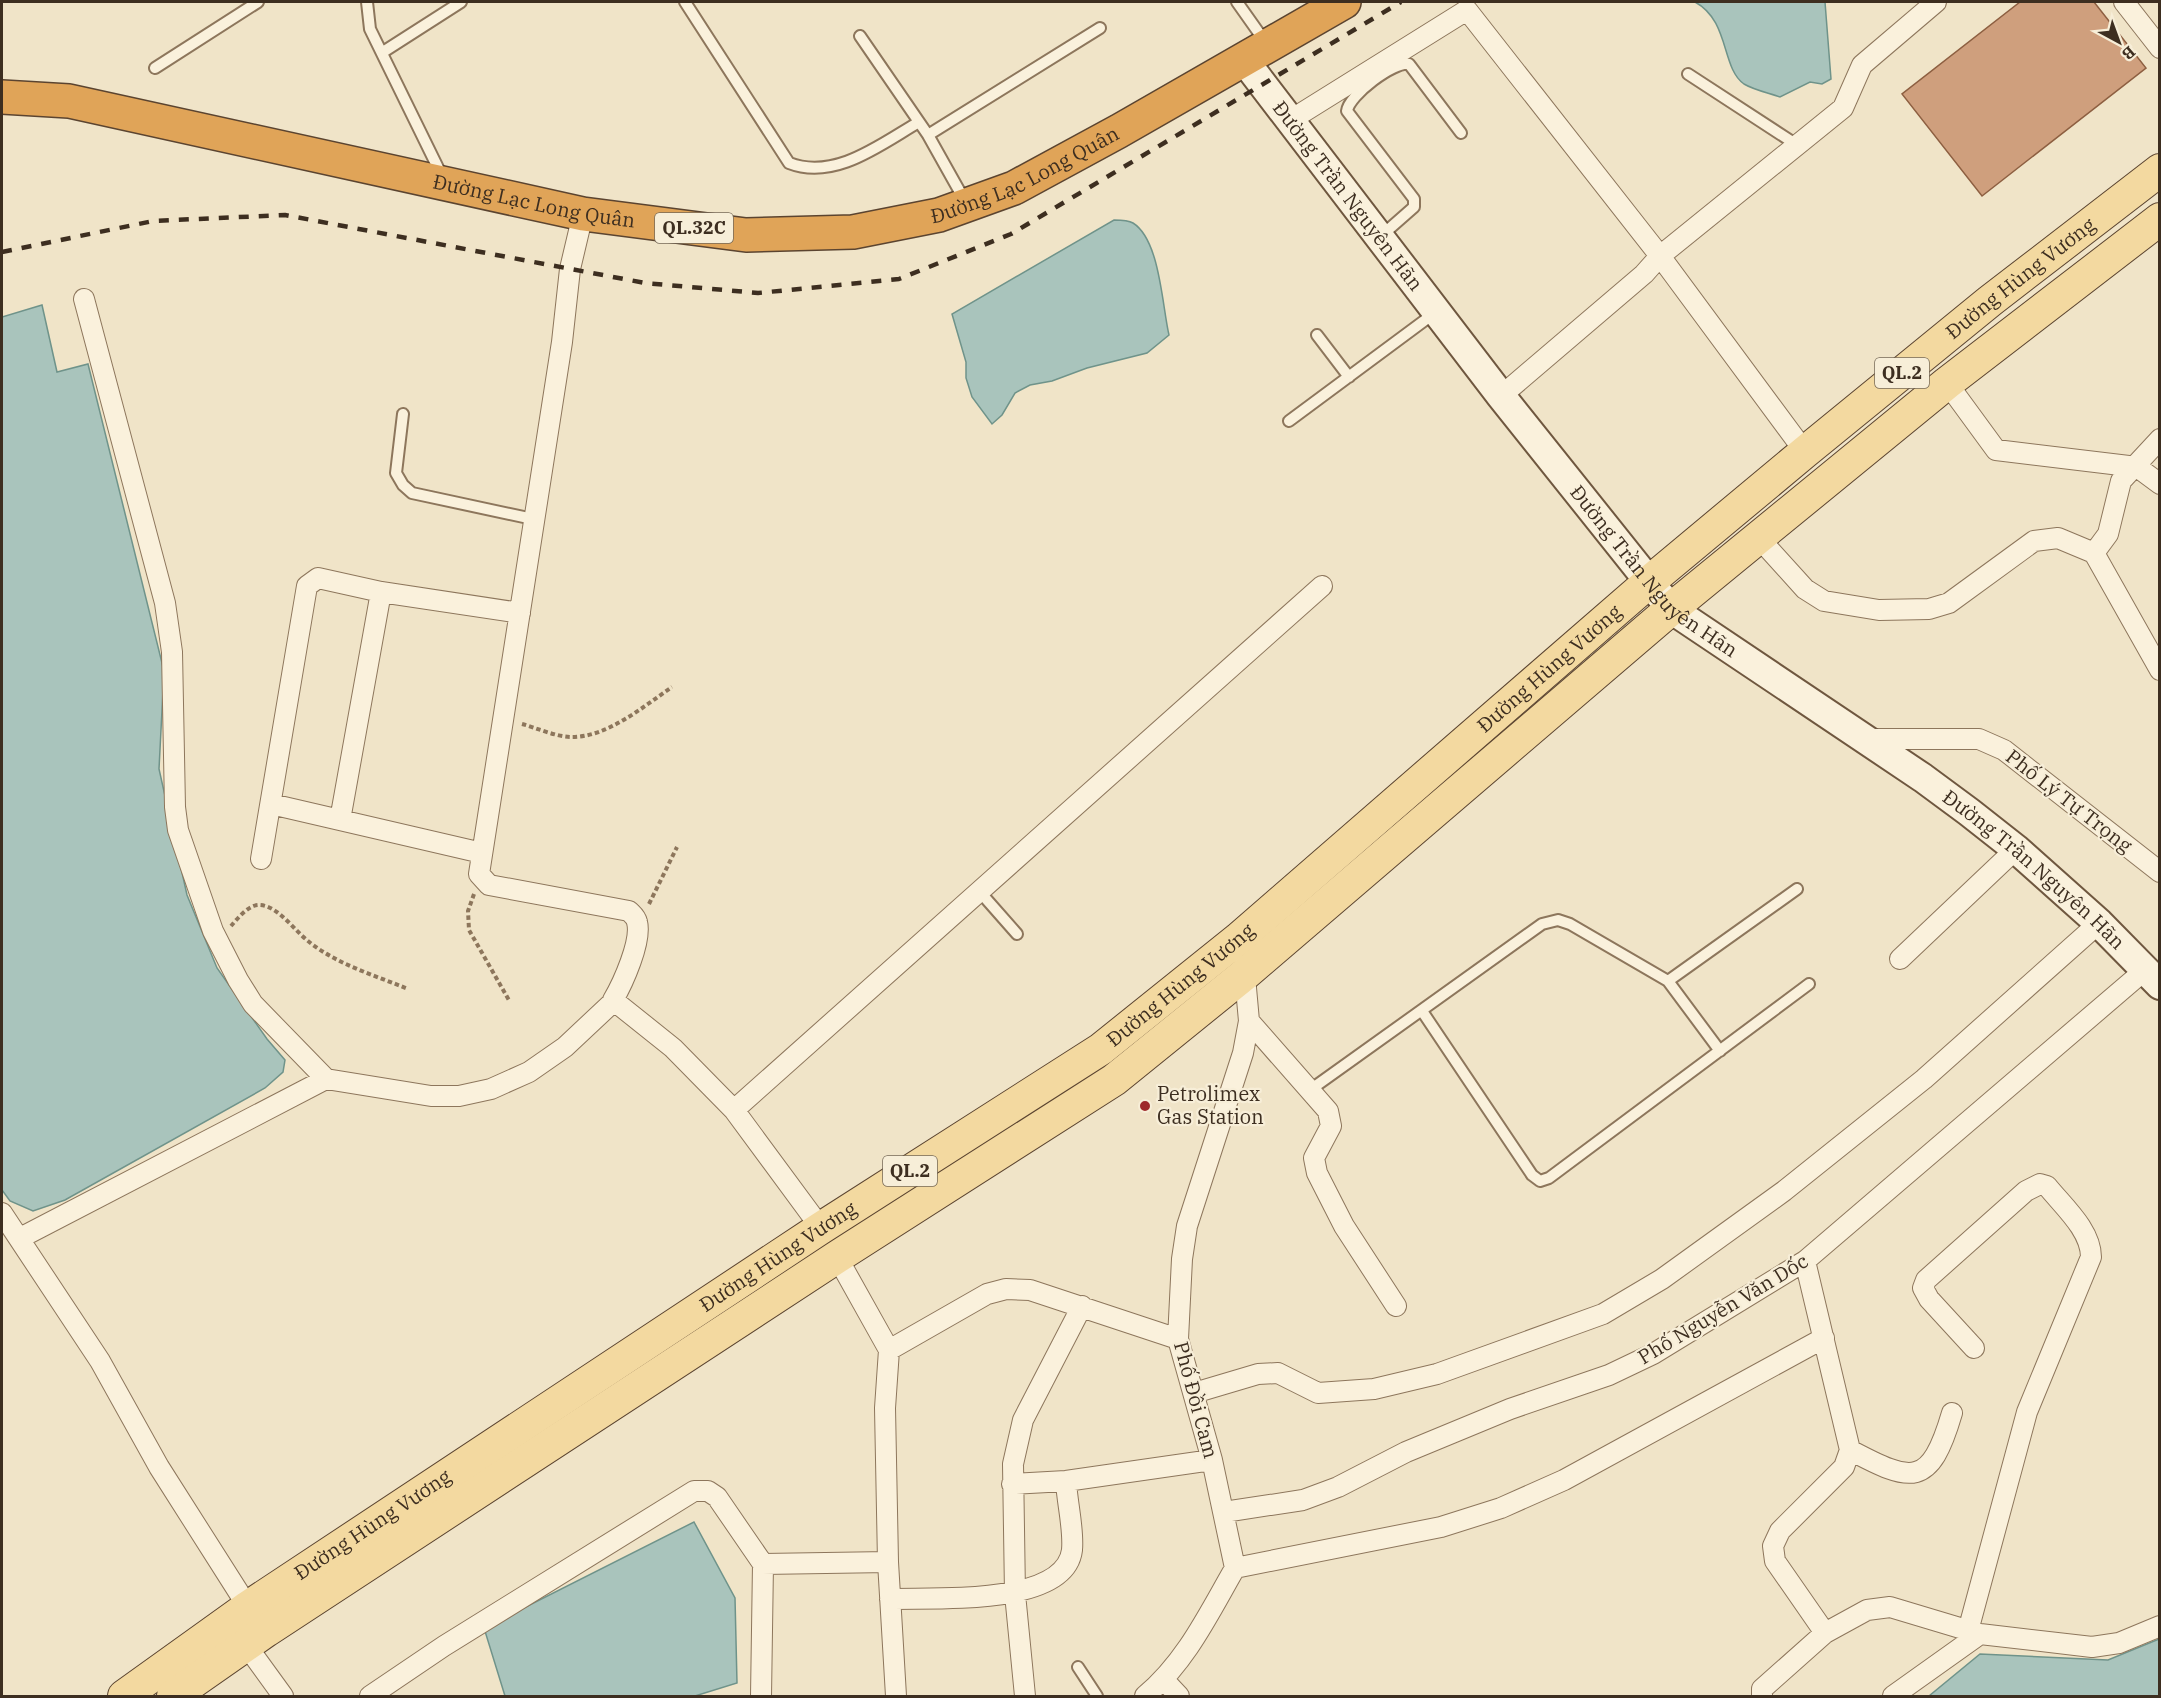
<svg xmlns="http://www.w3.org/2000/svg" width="2161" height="1698" font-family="'IBM Plex Serif',serif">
  <rect width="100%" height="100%" fill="#f0e4c8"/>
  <path fill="#a9c4bc" stroke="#6f938a" stroke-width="1.5" d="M1695 2H1825L1831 79 1822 84 1810 82 1780 97C1769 93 1754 90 1744 84 1721 68 1730 21 1695 2Z
    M1114 220C1120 220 1128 220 1133 223 1160 240 1162 305 1169 335L1147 353 1087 368 1052 381 1030 385 1015 393 1002 415 992 424 972 397 966 378V362L952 314Z
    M42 305 57 372 88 364 164 671 159 769 187 895 217 968 267 1039 285 1060 283 1072 265 1088 65 1200 33 1211 10 1201 2 1190V317Z
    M694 1522 735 1598 737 1683 695 1696H505L484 1628Z
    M2159 1639V1696H1929L1980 1654 2108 1660Z"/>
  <path fill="#cf9f7d" stroke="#8d5f41" stroke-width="1.5" d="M2020 2H2094L2146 68 1982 196 1902 94Z"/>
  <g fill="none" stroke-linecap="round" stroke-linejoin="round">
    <defs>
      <path id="lane" d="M367 2 370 29 442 176
        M685 2 789 163C835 181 881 144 919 122
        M1237 2 1266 43
        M860 36 928 135 965 201
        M383 52 461 2
        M155 68 258 2
        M1688 74 1797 145
        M928 135 1100 28
        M1381 236 1414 207V199L1347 111C1349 95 1394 61 1409 64L1461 133
        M1317 335 1349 377
        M403 414 396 473 403 485 412 493 533 519
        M1289 421 1436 312
        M980 892 1017 934
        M1668 981 1720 1051
        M1422 1011 1532 1175 1540 1181 1549 1178 1809 984
        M1310 1090 1542 924 1558 920 1570 924 1668 981 1797 889
        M1078 1667 1097 1696"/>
      <path id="street" d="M2124 2 2160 48
        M1289 121 1467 10 1660 256 1805 452
        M583 214 570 269 562 342 479 874 489 885 629 911C633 915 636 917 637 922 642 941 623 983 613 1000L673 1048 734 1110 821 1228
        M84 299 165 603 172 652 175 807 178 830 213 931 238 980 253 1004 326 1079 431 1096H459L491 1089 529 1072 565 1047 614 1001
        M1947 383 1996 450 2137 467 2160 484
        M1501 396 1644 274 1660 256 1843 108 1862 65 1936 2
        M1758 537 1805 589 1824 601 1879 610 1929 609 1949 603 2034 541 2058 538 2094 553 2160 670
        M2094 553 2108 534 2121 481 2160 439
        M1865 739H1979L2004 750 2160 872
        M271 804 482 853
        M340 820 381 592
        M261 859 307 586 318 578 381 592 520 613
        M1900 959 2016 849
        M1249 1021 1328 1111 1331 1126 1314 1158 1317 1173 1344 1226 1396 1306
        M734 1110 1322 586
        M2 1213 100 1361 159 1467 248 1607
        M20 1238 326 1079
        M837 1257 889 1350 885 1408 888 1562 896 1696
        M1805 1261 1850 1450 1844 1467 1780 1531 1773 1546 1775 1561 1825 1633
        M889 1350 987 1294 1006 1289 1030 1290 1178 1339
        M1194 1393 1258 1374 1278 1373 1318 1393 1374 1389 1437 1374 1603 1314 1662 1279 1784 1191 1924 1079 2099 923
        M1850 1450C1912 1483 1930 1488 1952 1413
        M1012 1484 1066 1481 1212 1460
        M1224 1512 1303 1500 1338 1487 1406 1452 1510 1409 1609 1375 1653 1354 1805 1261 2145 970
        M763 1564 888 1562
        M1235 1568 1441 1527 1501 1508 1564 1480 1824 1338
        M890 1599C932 1597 1065 1607 1072 1550 1074 1529 1067 1503 1066 1481
        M1968 1631 2027 1412 2091 1257C2091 1230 2063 1206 2047 1186L2040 1184 2026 1191 1926 1280 1923 1288 1929 1299 1974 1348
        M246 1645 283 1696
        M1164 1680 1179 1696
        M370 1696 444 1646 694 1491H708L717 1497 763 1564 761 1696
        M1025 1696 1015 1594 1013 1464 1023 1420 1082 1306
        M1145 1696C1186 1662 1209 1613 1235 1568L1212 1460 1178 1339 1182 1259 1187 1226 1243 1053 1249 1021 1244 966
        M1762 1696V1689L1825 1633 1867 1610 1890 1607 1980 1634 2092 1647 2119 1643 2160 1626
        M1893 1696 1980 1634"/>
      <g id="secondary">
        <path id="s1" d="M1244 60 1501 396 1671 609 1923 778 1969 812 2016 849 2099 923 2160 985"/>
      </g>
      <g id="primary">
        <path id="s2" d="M124 1696 248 1607 821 1228 1101 1049 1238 939 1649 582 1805 452 1990 301 2160 170"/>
        <path d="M173 1696 266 1631 837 1257 1114 1080 1245 974 1671 609 1947 383 2160 219"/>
      </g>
      <g id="highway">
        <path id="s3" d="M2 97 69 101 583 214 746 235 853 232 939 215 1014 188 1119 131 1344 2"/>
      </g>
    </defs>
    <use href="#lane" stroke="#8d765c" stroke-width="14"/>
    <use href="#street" stroke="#8d765c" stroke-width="22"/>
    <use href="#secondary" stroke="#6f573f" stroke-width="32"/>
    <use href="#primary" stroke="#5b4430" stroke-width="34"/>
    <use href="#highway" stroke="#5b4430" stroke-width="36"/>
    <path stroke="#8d765c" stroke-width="4" stroke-dasharray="4.5 3" stroke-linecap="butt" d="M522 724C537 728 556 737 572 737 608 737 644 706 672 687
      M474 894 468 911 469 930 510 1002
      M649 904 677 847
      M231 926C238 918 249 904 260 905 278 906 294 930 308 941 336 964 374 975 408 989"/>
    <use href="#lane" stroke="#faf1dc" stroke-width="10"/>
    <use href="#street" stroke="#faf1dc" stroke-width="20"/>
    <use href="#secondary" stroke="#faf1dc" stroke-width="28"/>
    <use href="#primary" stroke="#f3d9a0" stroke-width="32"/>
    <use href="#highway" stroke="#e0a458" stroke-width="33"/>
    <path stroke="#3d2e20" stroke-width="4.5" stroke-dasharray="10 10" stroke-linecap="butt" d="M2 252 153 221 285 215 645 283 758 293 899 279 1011 234 1401 2"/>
  </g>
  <circle fill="#9e2a2b" stroke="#f7eed8" stroke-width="2" cx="1145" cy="1106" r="6"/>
  <g text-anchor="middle" stroke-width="4.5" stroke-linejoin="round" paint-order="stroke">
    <g fill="#f7eed8" stroke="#756857" stroke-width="1.5">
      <rect x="655" y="213" width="78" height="30" rx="4.5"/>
      <rect x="1875" y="358" width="54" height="30" rx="4.5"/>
      <rect x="883" y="1156" width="54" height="30" rx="4.5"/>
    </g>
    <g font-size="18" font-weight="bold" fill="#3d2e20">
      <text x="694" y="234">QL.32C</text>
      <text x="1902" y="379">QL.2</text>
      <text x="910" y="1177">QL.2</text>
    </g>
    <g font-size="20" fill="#3d2e20" stroke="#f7eed8">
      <text dy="7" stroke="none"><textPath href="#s3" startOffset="1047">Đường Lạc Long Quân</textPath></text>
      <text dy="7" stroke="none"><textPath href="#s1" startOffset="171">Đường Trần Nguyên Hãn</textPath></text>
      <text dy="7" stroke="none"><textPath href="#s3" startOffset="543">Đường Lạc Long Quân</textPath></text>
      <text dy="7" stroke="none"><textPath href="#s2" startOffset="2372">Đường Hùng Vương</textPath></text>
      <text dy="7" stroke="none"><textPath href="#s1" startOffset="657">Đường Trần Nguyên Hãn</textPath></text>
      <text dy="7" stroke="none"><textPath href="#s2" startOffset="1760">Đường Hùng Vương</textPath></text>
      <text transform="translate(2069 801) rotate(38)" y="7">Phố Lý Tự Trọng</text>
      <text dy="7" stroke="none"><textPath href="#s1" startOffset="1143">Đường Trần Nguyên Hãn</textPath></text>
      <text dy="7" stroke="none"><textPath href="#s2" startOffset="1274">Đường Hùng Vương</textPath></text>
      <text dy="7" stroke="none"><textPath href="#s2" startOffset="788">Đường Hùng Vương</textPath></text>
      <text transform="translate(1723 1309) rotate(-31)" y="7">Phố Nguyễn Văn Dốc</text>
      <text transform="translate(1196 1400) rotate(75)" y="7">Phố Đồi Cam</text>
      <text dy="7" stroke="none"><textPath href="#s2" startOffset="302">Đường Hùng Vương</textPath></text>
    </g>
    <g font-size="20" fill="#3d2e20" stroke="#f7eed8" text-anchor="start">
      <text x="1157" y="1101">Petrolimex<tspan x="1157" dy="23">Gas Station</tspan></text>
    </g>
  </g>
  <rect width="2161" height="1698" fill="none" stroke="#3d2e20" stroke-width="6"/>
  <g transform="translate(2119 42) rotate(139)" stroke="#f7eed8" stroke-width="4.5" paint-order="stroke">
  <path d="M0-4.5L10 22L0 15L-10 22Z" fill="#3d2e20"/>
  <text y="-9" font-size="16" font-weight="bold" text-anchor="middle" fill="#3d2e20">B</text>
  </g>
</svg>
